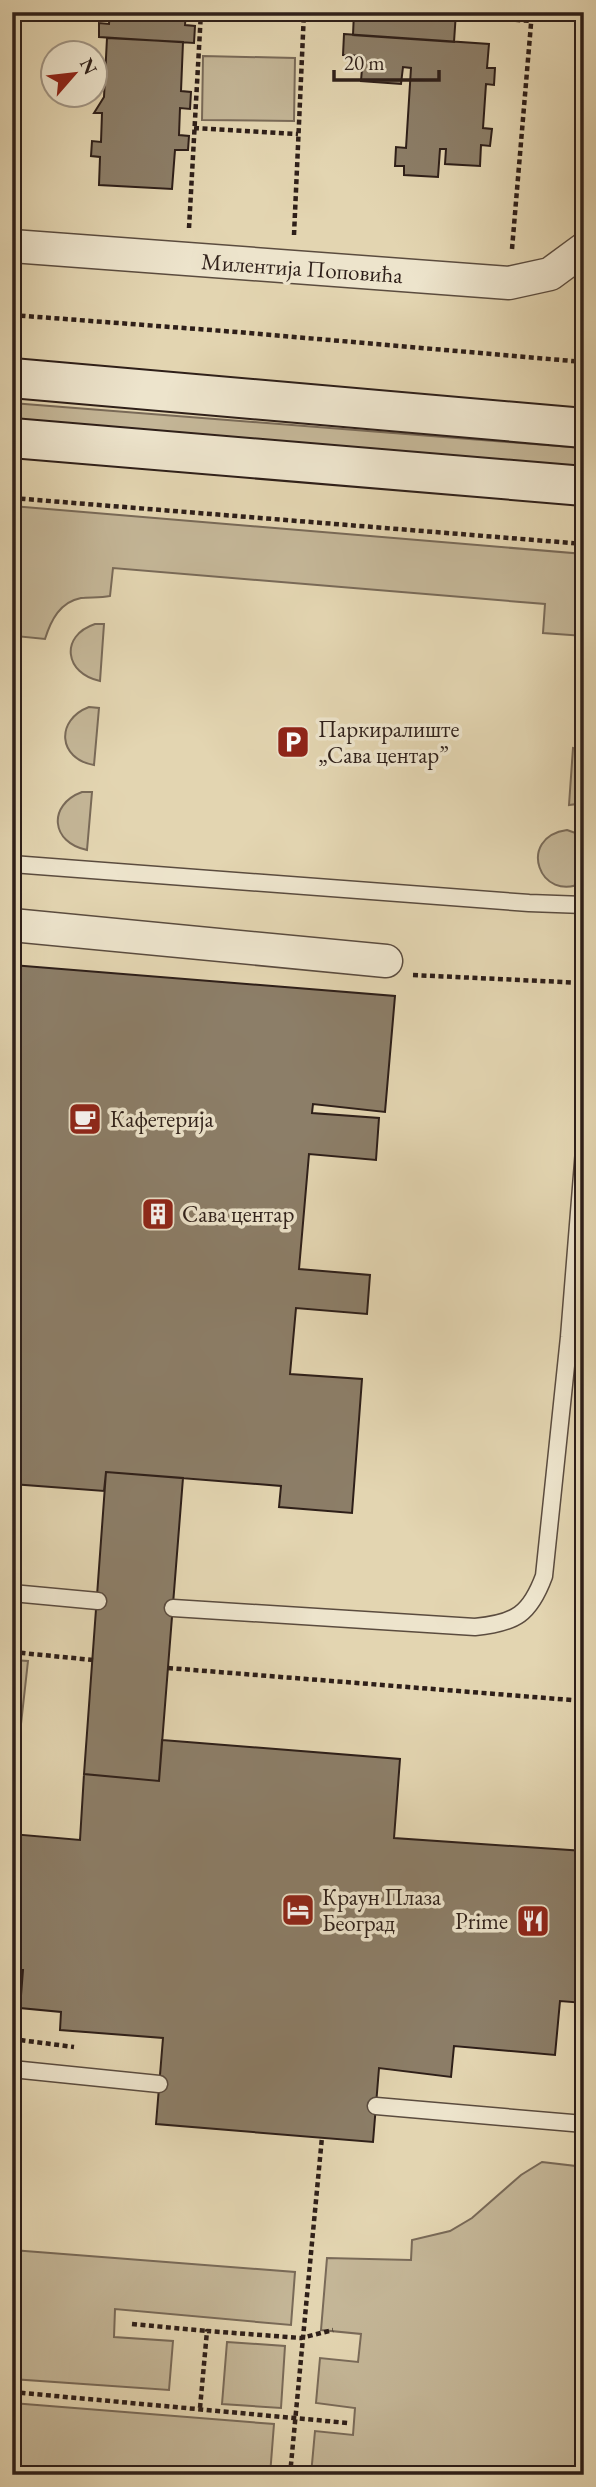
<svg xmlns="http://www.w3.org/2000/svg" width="596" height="2487" font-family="'EB Garamond',serif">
  <rect width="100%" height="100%" fill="#e3d5b1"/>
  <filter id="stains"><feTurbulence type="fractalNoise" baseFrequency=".00286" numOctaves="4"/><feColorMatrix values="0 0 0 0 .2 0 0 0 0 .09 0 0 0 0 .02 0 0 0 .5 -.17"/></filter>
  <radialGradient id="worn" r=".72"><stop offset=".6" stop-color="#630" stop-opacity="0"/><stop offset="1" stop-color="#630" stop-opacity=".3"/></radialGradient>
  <path fill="#c4b697" stroke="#796a58" stroke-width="2" d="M203 56 295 58 294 121 202 120Z
    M12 403 584 448V470L12 423Z
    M12 506 584 554V636L543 633 545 604 113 568 110 596C100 598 91 597 81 598 60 602 51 620 45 639L16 636 12 684Z
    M95 624H104L100 681C65 674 59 636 95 624Z
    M89 707 99 708 94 765C58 759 55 720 89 707Z
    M573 748 584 750V803L569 805Z
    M82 792H92L87 850C51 843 47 805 82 792Z
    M567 830 584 836V882C539 905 516 837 567 830Z
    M12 1660 28 1661 13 1796H12Z
    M542 2162 584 2167V2475H311L315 2431 353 2435 355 2408 316 2403 320 2358 358 2362 361 2334 321 2330 327 2258 411 2260 412 2240 450 2231 472 2218 521 2175Z
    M12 2250 295 2272 291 2325 115 2309 114 2337 173 2341 169 2390 12 2379Z
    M227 2342 285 2346 281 2408 222 2404Z
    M12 2403 274 2424 270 2475H12Z"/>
  <path fill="#8c7e68" stroke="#2e1f19" stroke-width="2" d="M110 12H186L185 25 195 26 194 43 99 37V23L109 24Z
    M354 12H456L454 42 353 35Z
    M344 34 489 44 487 68H495L494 85 486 84 483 128 492 129 490 146 481 145 480 166 445 164 446 149H440L438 177 404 175V166H395L396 147 406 148 411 68 403 67 401 84 361 81 363 56 343 55Z
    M107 38 183 42 181 91 191 92 190 109 180 108 179 135 189 136 188 150H175L172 189 99 185 100 157 91 156 92 141 101 142 102 113H94L104 97Z
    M12 965 395 996 385 1112 313 1104 312 1113 379 1118 376 1160 309 1154 299 1269 370 1275 367 1314 296 1308 290 1374 362 1379 352 1513 279 1507 281 1486 106 1472 104 1491 12 1484Z
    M106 1472 183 1478 159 1781 84 1774Z
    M162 1740 400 1759 394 1838 584 1851V2003L560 2001 555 2055 454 2046 451 2077 379 2068 373 2142 156 2124 163 2038 60 2030 61 2012 20 2008 23 1970H12V1834L80 1840 84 1774 159 1781Z"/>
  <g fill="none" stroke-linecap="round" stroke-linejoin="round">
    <defs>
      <path id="lane" d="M12 864 529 903 584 905
        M12 1593 98 1601
        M173 1608 475 1627C516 1623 530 1614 544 1576L569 1337 584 1150
        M12 2069 159 2084
        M376 2106 584 2124"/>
      <path id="street" d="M12 246 509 283 550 274 584 249
        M12 925 386 961"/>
      <path id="secondary" d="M12 378 584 428
        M12 438 584 486"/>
    </defs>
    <use href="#lane" stroke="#5b4c3f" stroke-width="19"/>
    <use href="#street" stroke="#5b4c3f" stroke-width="35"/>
    <use href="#secondary" stroke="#2e1f19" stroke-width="42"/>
    <path stroke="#2e1f19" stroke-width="4.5" stroke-dasharray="5 3.5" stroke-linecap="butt" d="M456 15 531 21
      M194 128 298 134
      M189 228 201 12
      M294 235 304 12
      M512 249 532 12
      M12 315 237 332 584 362
      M12 498 584 544
      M413 975 584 983
      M12 1652 93 1660
      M168 1668 584 1701
      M12 2039 74 2047
      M132 2324 207 2331
      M12 2392 348 2423
      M200 2408 207 2331 301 2338 333 2330
      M290 2475 322 2137"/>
    <use href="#lane" stroke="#ede4cc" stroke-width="16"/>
    <use href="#street" stroke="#ede4cc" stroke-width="32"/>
    <use href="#secondary" stroke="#ede4cc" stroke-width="38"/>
  </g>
  <defs>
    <symbol id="parking-square" viewBox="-11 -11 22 22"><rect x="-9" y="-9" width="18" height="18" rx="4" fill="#8f2418" stroke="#ede4cc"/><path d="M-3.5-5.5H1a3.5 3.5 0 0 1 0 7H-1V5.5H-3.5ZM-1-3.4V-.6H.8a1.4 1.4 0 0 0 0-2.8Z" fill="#fff"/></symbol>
    <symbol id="cafe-square" viewBox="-11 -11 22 22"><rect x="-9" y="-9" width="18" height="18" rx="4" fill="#8f2418" stroke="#ede4cc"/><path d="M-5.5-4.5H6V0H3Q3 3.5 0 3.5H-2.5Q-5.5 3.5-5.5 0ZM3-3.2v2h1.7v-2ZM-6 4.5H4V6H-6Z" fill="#fff"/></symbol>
    <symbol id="building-square" viewBox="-11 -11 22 22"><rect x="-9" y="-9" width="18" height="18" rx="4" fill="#8f2418" stroke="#ede4cc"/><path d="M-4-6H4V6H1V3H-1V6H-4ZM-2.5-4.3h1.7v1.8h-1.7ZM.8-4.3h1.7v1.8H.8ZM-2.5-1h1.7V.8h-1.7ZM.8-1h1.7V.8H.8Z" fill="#fff"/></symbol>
    <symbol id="hotel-square" viewBox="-11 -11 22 22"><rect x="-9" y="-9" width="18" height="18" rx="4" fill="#8f2418" stroke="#ede4cc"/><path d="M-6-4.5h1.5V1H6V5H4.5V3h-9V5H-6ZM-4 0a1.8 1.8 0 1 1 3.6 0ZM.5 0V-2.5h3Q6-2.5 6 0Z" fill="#fff"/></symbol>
    <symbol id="restaurant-square" viewBox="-11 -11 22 22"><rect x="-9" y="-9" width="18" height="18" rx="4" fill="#8f2418" stroke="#ede4cc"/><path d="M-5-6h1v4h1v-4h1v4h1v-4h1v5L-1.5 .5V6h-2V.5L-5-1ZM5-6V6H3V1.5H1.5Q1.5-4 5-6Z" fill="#fff"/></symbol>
  </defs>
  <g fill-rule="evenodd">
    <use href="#parking-square" x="274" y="723" width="38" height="38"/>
    <use href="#cafe-square" x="66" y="1100" width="38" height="38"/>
    <use href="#building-square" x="139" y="1195" width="38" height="38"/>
    <use href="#hotel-square" x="279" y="1891" width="38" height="38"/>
    <use href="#restaurant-square" x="514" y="1902" width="38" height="38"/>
  </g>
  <g text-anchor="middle" stroke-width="7" stroke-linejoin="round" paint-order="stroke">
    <g font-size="23" fill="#2e1f19" stroke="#ede4cc">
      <text transform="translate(302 268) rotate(4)" y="8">Милентија Поповића</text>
    </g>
    <g font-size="23" fill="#2e1f19" stroke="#ede4cc" text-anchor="start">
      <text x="318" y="737">Паркиралиште<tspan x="318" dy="26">„Сава центар”</tspan></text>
      <text x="110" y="1127">Кафетерија</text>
      <text x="182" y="1222">Сава центар</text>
      <text x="322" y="1905">Краун Плаза<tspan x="322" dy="26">Београд</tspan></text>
      <text x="508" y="1929" text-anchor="end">Prime</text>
    </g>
  </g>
  <rect width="596" height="2487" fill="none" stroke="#e3d5b1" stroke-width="42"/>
  <rect x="14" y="14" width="568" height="2459" fill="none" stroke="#2e1f19" stroke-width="3.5"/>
  <rect x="21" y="21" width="554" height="2445" fill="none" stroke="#2e1f19" stroke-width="2"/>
  <g transform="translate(74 74) rotate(62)"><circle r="33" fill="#ede4cc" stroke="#a19584" stroke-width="2"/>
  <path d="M0-5L12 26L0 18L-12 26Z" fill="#8f2418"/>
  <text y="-10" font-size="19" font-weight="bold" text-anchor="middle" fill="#2e1f19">N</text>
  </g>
  <path d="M334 70v10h105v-10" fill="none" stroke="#2e1f19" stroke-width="3.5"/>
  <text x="344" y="70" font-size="21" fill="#2e1f19" stroke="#ede4cc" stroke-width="5" paint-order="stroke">20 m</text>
  <rect width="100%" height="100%" filter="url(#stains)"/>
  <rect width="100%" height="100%" fill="url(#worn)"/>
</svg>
